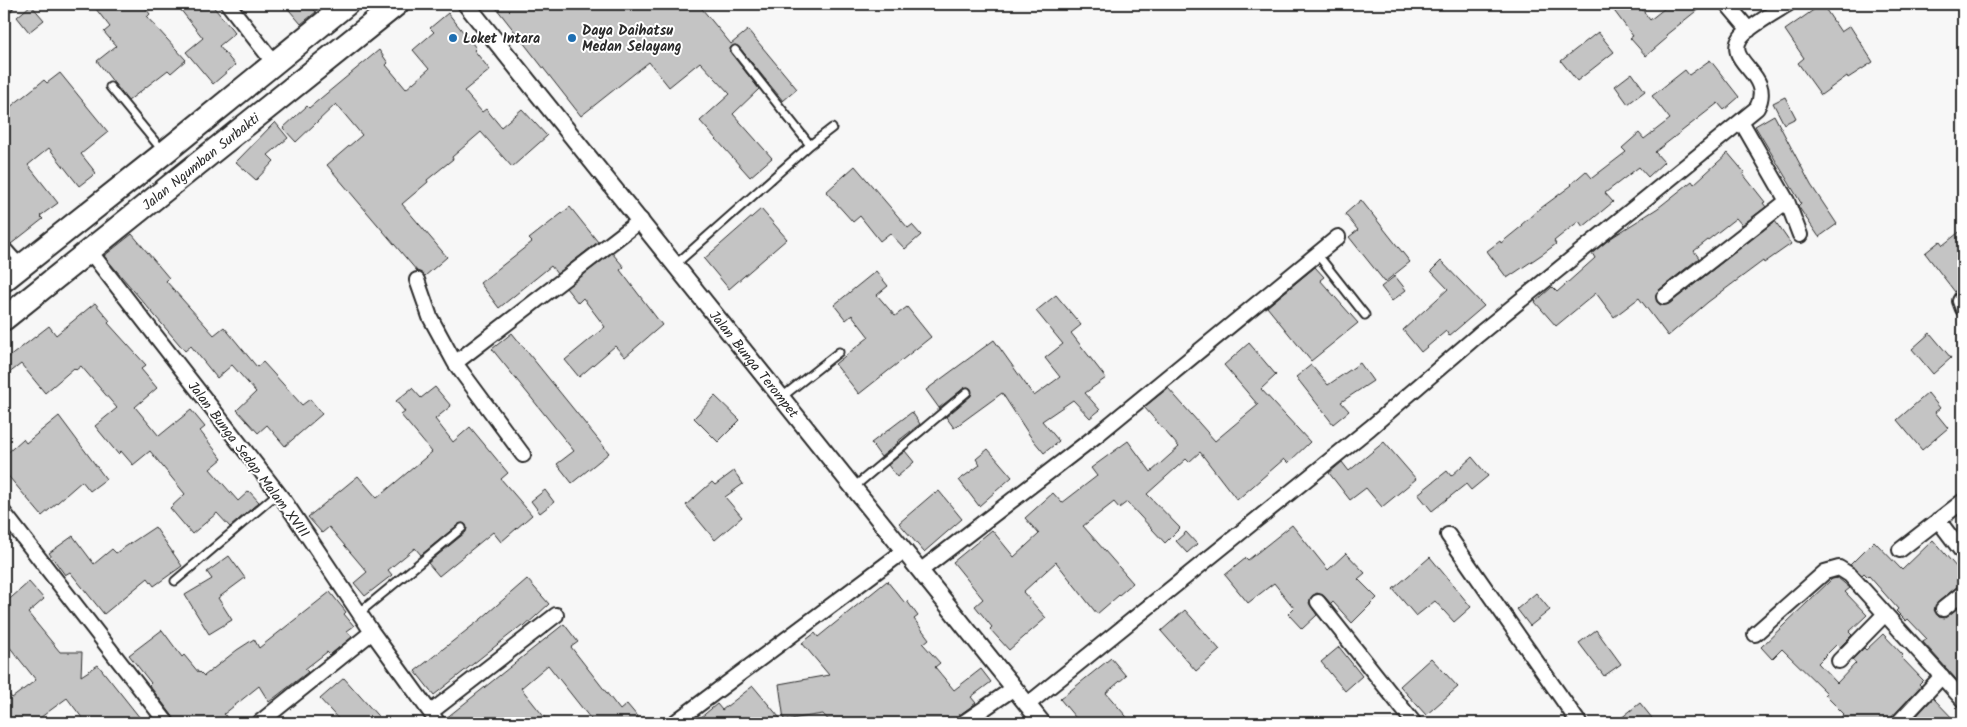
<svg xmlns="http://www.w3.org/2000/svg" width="1967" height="727" font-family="Kalam,sans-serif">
  <rect width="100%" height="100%" fill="#f7f7f7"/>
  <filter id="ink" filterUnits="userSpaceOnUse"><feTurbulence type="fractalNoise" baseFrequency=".02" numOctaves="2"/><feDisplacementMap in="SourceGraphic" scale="10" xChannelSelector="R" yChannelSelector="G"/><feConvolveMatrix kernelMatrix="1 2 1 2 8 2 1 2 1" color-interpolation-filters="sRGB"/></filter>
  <g filter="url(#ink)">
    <path fill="#c4c4c4" stroke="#2b2b2b" d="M92 4H142L150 14 147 17 186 60 171 73 168 70 128 101 97 61 116 46 104 32 110 27Z
      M176 4H211L235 33 219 46 235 65 213 84 186 52 203 38Z
      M284 4H309L316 12 301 24Z
      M493 4H698L731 44 748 30 797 89 783 101 739 47 735 45 730 48 731 53 759 89 733 114 772 158 750 177 700 121 730 94 700 62 669 87 649 62 581 116Z
      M1609 4H1638L1650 20 1670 4H1705L1666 35 1667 38 1646 56 1630 38 1633 36Z
      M1822 4 1841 32 1850 26 1873 62 1848 78 1847 76 1821 95 1798 63 1804 58 1785 30Z
      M31 5 44 20 29 32 17 17Z
      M448 13 476 48 474 50 490 70 464 91 482 112 486 109 501 127 522 109 547 136 512 167 481 132 452 157 453 159 427 180 428 182 402 204 447 257 425 276 417 271 327 165 362 135 336 104 296 142 283 128 307 106 309 108 379 50 388 63 386 65 406 89 429 69 413 50 434 32 430 28Z
      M1598 32 1614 52 1577 81 1561 61Z
      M1710 60 1739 97 1724 110 1718 103 1655 152 1664 162 1648 177 1639 167 1605 193 1613 202 1583 227 1579 221 1554 241 1556 244 1544 253 1507 278 1487 251 1500 241 1501 243 1522 226 1521 225 1537 211 1572 185 1571 184 1586 171 1592 178 1626 152 1622 148 1639 133 1644 139 1670 119 1652 96 1685 70 1689 75Z
      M60 73 108 132 81 154 96 173 79 186 49 148 28 165 58 203 40 216 43 219 11 244 4 239V112L44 80 47 83Z
      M1632 73 1645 91 1628 104 1615 86Z
      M1785 97 1796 118 1784 124 1773 103Z
      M1774 115 1811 185 1837 224 1819 237 1798 206 1801 203 1755 126Z
      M275 122 288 138 268 155 274 161 256 180 236 162Z
      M1728 153 1744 172 1743 174 1765 202 1763 203 1766 207 1742 225 1736 218 1694 251 1699 258 1659 290 1656 294 1657 302 1661 305 1669 304 1775 221 1791 244 1764 263 1763 261 1708 302 1668 336 1639 298 1614 317 1596 293 1556 326 1535 302 1552 287 1557 292 1595 258 1592 253 1611 238 1658 208 1692 181 1694 184Z
      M855 166 908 228 912 225 921 235 905 249 890 233 880 241 860 216 853 222 826 192Z
      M1361 200 1410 262 1385 282 1349 237 1358 230 1345 214Z
      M570 207 598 242 557 274 551 266 499 308 480 283 532 242 529 239Z
      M761 209 787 239 729 289 704 259Z
      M1963 229V287L1955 292 1925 253 1940 241 1943 245Z
      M132 234 169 278 166 281 214 335 224 327 257 367 263 362 302 405 310 399 322 414 285 446 267 425 258 433 237 410 256 392 232 365 217 378 191 346 185 351 104 256Z
      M612 253 624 267 620 270 662 325 625 357 615 346 579 377 565 360 605 327 583 298 578 303 566 288Z
      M1441 261 1484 306 1449 336 1446 331 1421 352 1403 330 1448 289 1431 271Z
      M1315 267 1324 277 1320 280 1358 323 1311 361 1267 307Z
      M876 271 888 286 877 295 895 316 907 307 931 337 859 394 835 364 869 337 852 315 846 320 834 305Z
      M1395 276 1406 290 1392 301 1381 287Z
      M1056 295 1081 325 1071 333 1106 378 1085 393 1100 410 1090 418 1073 400 1042 421 1059 441 1044 453 1030 436 1002 393 954 428 946 417 971 396V389L968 387 964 388 939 408 926 390 994 340 1034 396 1060 377 1045 358 1063 344 1036 311Z
      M95 303 110 321 108 323 146 365 141 369 157 388 135 407 159 436 191 410 205 427 200 431 222 459 210 469 238 501 249 491 259 502 230 527 217 513 192 534 170 508 185 494 150 451 133 465 121 451 118 454 95 426 117 408 81 366 76 370 74 368 45 393 21 364 4 377V361L49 326 56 335Z
      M512 333 609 453 572 483 557 464 574 451 492 349Z
      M1930 333 1951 358 1933 374 1912 349Z
      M1249 343 1276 375 1261 389 1310 442 1288 463 1284 459 1237 500 1200 452 1189 462 1186 459 1147 494 1180 528 1165 543 1127 502 1119 508 1114 502 1083 526 1133 583 1097 614 1056 562 1023 592 1046 618 1009 650 990 629 992 627 975 606 983 599 953 562 992 530 1014 557 1039 534 1025 518 1053 493 1062 503 1097 476 1091 468 1128 441 1151 472 1179 447 1144 407 1168 388 1215 441 1258 405 1224 365Z
      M1360 363 1373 381 1341 402 1349 411 1333 424 1296 377 1311 365 1328 385Z
      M435 387 451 406 435 419 453 442 470 427 508 473 501 479 532 515 501 542 493 532 439 576 428 563 466 532V525L463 523 459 524 421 555 415 548 388 570 392 575 365 596 354 583 367 572 329 527 322 533 308 517 358 476 377 498 432 452 401 415 405 412 396 401 412 388 421 398Z
      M1928 393 1940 408 1935 412 1948 428 1922 450 1897 420Z
      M715 396 740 420 718 442 694 418Z
      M912 412 920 424 897 442 898 443 881 457 871 443Z
      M59 416 106 479 90 491 82 481 42 516 4 471V456L23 439 26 443Z
      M1384 442 1416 479 1382 507 1366 488 1350 500 1329 473 1342 462 1349 471Z
      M988 449 1012 477 979 506 959 480 980 465 976 459Z
      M905 451 914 462 897 477 888 465Z
      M1472 457 1488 476 1471 490 1466 484 1432 511 1418 494 1447 471 1451 476Z
      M734 471 743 484 725 497 742 517 715 540 686 505 712 482 715 485Z
      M545 490 554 502 540 513 531 501Z
      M939 491 962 519 924 552 899 523 934 493 935 494Z
      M1292 525 1328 570 1346 553 1365 573 1358 579 1377 598 1352 623 1333 602 1331 604 1324 596 1317 593 1312 596 1309 603 1317 615 1302 629 1288 614 1294 608 1274 583 1248 603 1225 575 1246 558 1248 560Z
      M155 527 182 566 154 586 148 578 104 614 70 572 65 575 49 553 73 536 94 564 112 549 116 553Z
      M1186 532 1197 544 1187 553 1176 541Z
      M1933 540 1963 575V584L1958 586 1938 602 1934 610 1939 617 1945 618 1963 604V687L1923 642 1927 639 1908 619 1906 621 1896 611 1898 609 1869 576 1868 577 1864 573 1862 575 1850 565 1874 541 1902 570Z
      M229 556 245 578 218 598 232 620 209 634 185 595 212 579 207 572Z
      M1430 557 1471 607 1454 622 1435 601 1416 616 1393 589Z
      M1838 578 1850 588 1845 592 1867 615 1849 632 1852 635 1840 647 1837 644 1818 663 1837 683 1856 663 1852 660 1864 648 1866 650 1883 634 1903 655 1901 657 1923 680 1919 684 1921 686 1892 717 1889 723H1835L1844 714 1825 695 1827 693 1782 649 1772 659 1761 647 1832 579Z
      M527 579 549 604 524 627 522 625 434 695 415 671 481 619Z
      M887 581 905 603 907 601 918 616 914 619 929 639 923 644 940 663 935 667 954 690 981 669 991 682 971 697 976 703 958 716 954 723H831L823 714 784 720 779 684 829 675 802 643 815 633 818 637Z
      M29 582 44 599 28 613 60 652H82L81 676 98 665 144 723H86L67 698 33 723H4V689L12 698 36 680 4 640V604Z
      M330 592 346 612 344 614 354 626 347 631 352 637 330 655 327 652 305 669 308 672 269 702 259 686 224 714 232 723H178L149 685 151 683 129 655 162 630 182 657 184 655 199 673 200 672 204 676 237 650 254 639 259 648Z
      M1536 593 1550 610 1530 626 1517 609Z
      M1185 610 1220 650 1196 671 1161 631Z
      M564 624 578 642 571 647 620 710 627 704 643 723H594L548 665 521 688 549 723H447L445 719Z
      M1596 630 1621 664 1604 676 1579 643Z
      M1339 647 1362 676 1345 691 1321 662Z
      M1111 658 1126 676 1106 693 1132 723H1080L1060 699Z
      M1431 658 1458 687 1426 715 1400 686Z
      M344 678 384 723H342L320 699Z
      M753 686 784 723H694L717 704 722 710Z
      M1933 698 1957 723H1910Z
      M1640 703 1652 718 1646 723H1615Z"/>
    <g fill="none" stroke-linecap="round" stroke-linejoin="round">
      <defs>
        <path id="service" d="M735 50 810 145
          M110 87 162 150
          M4 244 20 262
          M1317 254 1365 315
          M676 264 810 145 832 128
          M782 397 839 352
          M854 487 967 392
          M175 581 278 493
          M359 613 462 528"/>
        <path id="minor" d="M228 4 274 63
          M1727 4 1749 30
          M4 6 6 4
          M1741 121 1787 201 1800 235
          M88 249 285 502 372 632 438 723
          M417 280 430 317 455 363
          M1963 296 1960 301 1963 309
          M1664 297 1787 201
          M523 455 455 363 641 220
          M4 513 167 723
          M1938 520 1963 553
          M1448 535 1579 723
          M1900 550 1963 501
          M920 571 1097 435 1338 237
          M1318 602 1414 723
          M1943 609 1963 593
          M1755 634 1825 572 1839 568 1850 575 1963 700
          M1839 661 1885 614
          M1027 705 1370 428 1478 335 1757 108C1775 73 1723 63 1741 37 1748 27 1777 11 1788 4
          M431 712 556 615
          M259 723 372 632
          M674 723 904 551
          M963 723 1014 688
          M1898 723 1942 676"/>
        <g id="tertiary">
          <path id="s1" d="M466 4 1042 723"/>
        </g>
        <g id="trunk">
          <path d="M4 280 164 153 347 4"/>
          <path id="s2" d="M4 319 397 4"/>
        </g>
      </defs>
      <use href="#service" stroke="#2b2b2b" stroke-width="11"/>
      <use href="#minor" stroke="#2b2b2b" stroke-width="18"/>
      <use href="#tertiary" stroke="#2b2b2b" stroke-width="20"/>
      <use href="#trunk" stroke="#2b2b2b" stroke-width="26"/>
      <use href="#service" stroke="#fff" stroke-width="7"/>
      <use href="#minor" stroke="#fff" stroke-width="14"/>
      <use href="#tertiary" stroke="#fff" stroke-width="16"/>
      <use href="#trunk" stroke="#fff" stroke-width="22"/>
    </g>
  </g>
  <g fill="#1f6fb2" stroke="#fff" stroke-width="2">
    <circle cx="453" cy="38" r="5"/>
    <circle cx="572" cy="38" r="5"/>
  </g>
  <g text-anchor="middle" stroke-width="4" stroke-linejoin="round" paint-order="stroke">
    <g font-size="14" font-weight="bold" fill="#2b2b2b" stroke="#fff" text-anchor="start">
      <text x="582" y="35">Daya Daihatsu<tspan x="582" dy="16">Medan Selayang</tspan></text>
      <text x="463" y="43">Loket Intara</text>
    </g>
    <g font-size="14" fill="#2b2b2b" stroke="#fff">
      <text dy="5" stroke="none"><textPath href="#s2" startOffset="252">Jalan Ngumban Surbakti</textPath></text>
      <text dy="5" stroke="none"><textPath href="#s1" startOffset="461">Jalan Bunga Terompet</textPath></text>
      <text transform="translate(249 459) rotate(53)" y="5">Jalan Bunga Sedap Malam XVIII</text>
    </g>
  </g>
  <rect width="1967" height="727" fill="none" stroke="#fff" stroke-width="20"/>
  <rect x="10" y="10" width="1947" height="707" fill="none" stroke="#2b2b2b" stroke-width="2" filter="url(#ink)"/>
</svg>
